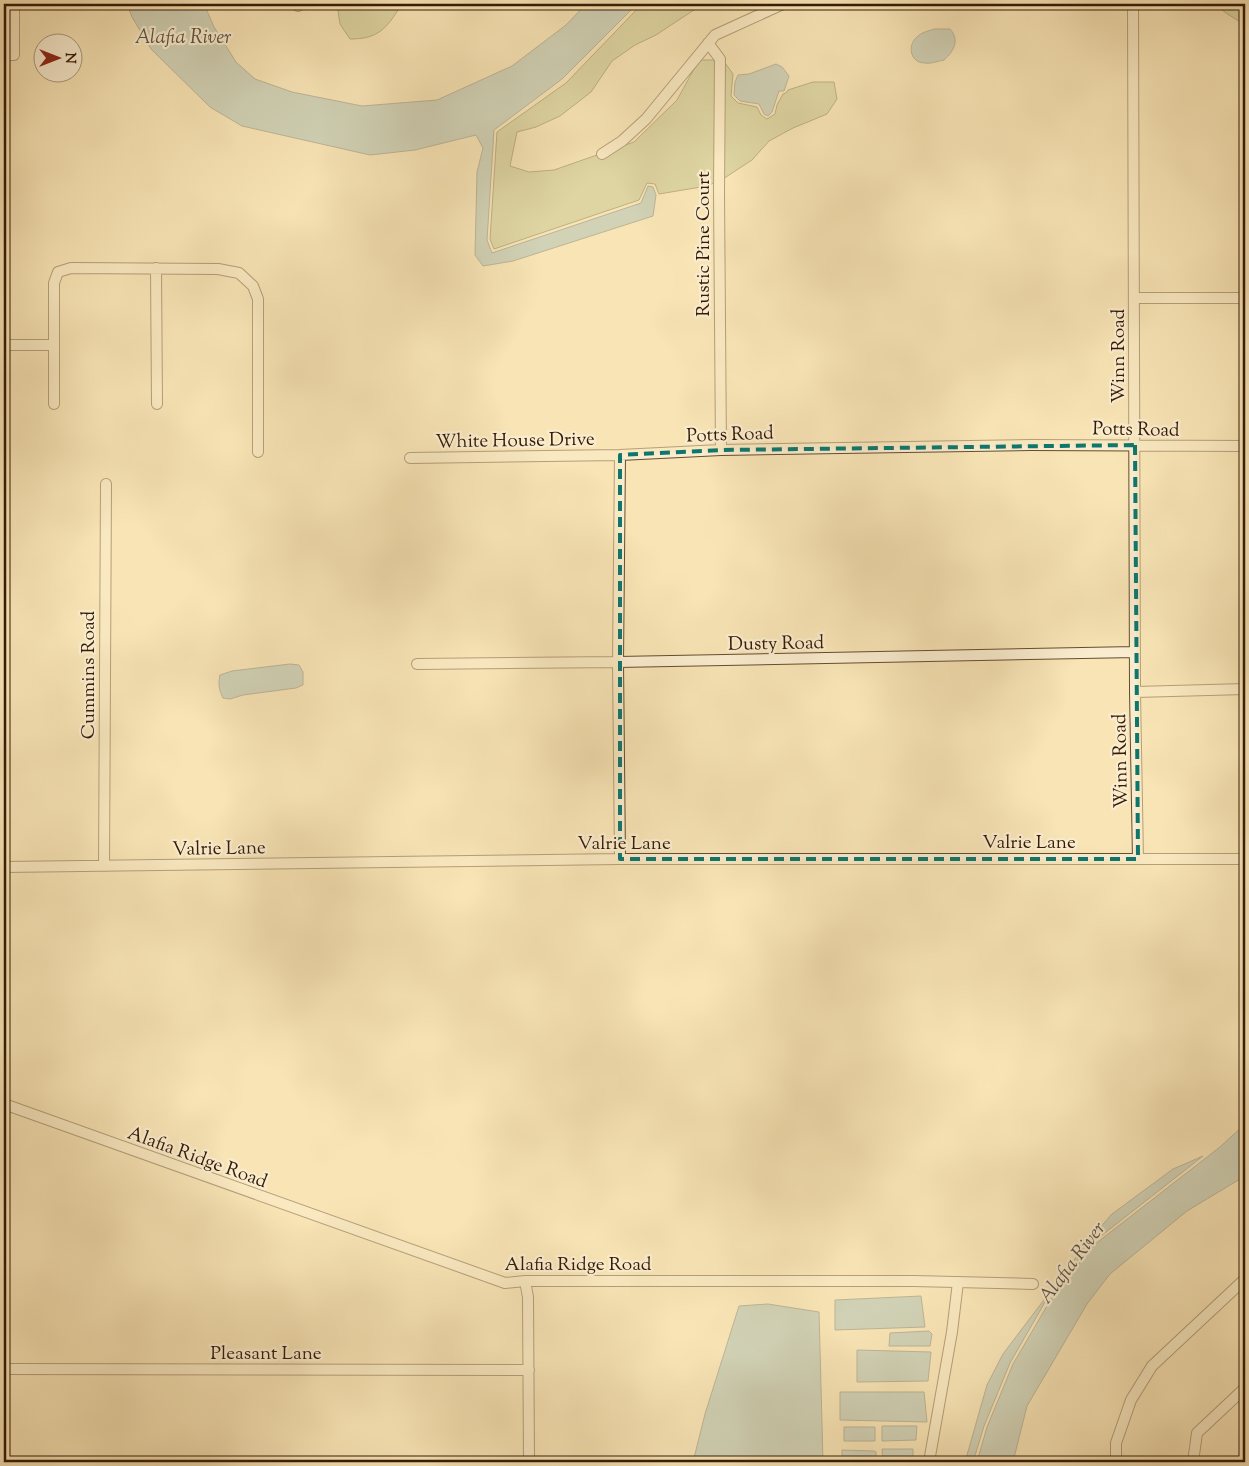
<svg xmlns="http://www.w3.org/2000/svg" width="1249" height="1466" font-family="'Sorts Mill Goudy',serif">
  <rect width="100%" height="100%" fill="#f8e4b5"/>
  <filter id="stains"><feTurbulence type="fractalNoise" baseFrequency=".004" numOctaves="4"/><feColorMatrix values="0 0 0 0 .2 0 0 0 0 .09 0 0 0 0 .02 0 0 0 .5 -.17"/></filter>
  <radialGradient id="worn" r=".72"><stop offset=".6" stop-color="#630" stop-opacity="0"/><stop offset="1" stop-color="#630" stop-opacity=".3"/></radialGradient>
  <path fill="#bfc48c" stroke="#7a6f48" d="M337 4H396L400 7C386 29 378 39 350 39L340 24Z
    M642 4H703L656 35 635 45 612 61 591 92 560 116 536 127 517 132 510 166 529 172 554 170 634 142 677 100 699 60H723L733 74 731 96 738 103 757 107 761 115 767 119 775 114 777 105 783 94 786 93 788 90 813 82H834L837 99 827 114 793 128 769 141 752 160 723 179 707 186 659 194 655 184 647 183 639 200 494 249 490 239 497 132 566 83Z
    M1215 4H1245V25L1226 13Z"/>
  <path fill="#a3bcb9" stroke="#777b71" d="M127 4H204L214 27 236 62 255 79 292 92 362 106 437 100 512 66 566 25 586 4H637L562 79 494 130 487 240 492 253 641 203 648 186 653 187 656 195 653 216 513 261 483 266 475 255 477 172 483 148 476 135 415 150 370 155 242 126 210 107 151 49 132 17Z
    M935 29H950C960 40 954 51 944 60 938 61 931 64 925 63 910 63 907 45 917 37 922 32 928 31 935 29Z
    M776 64 782 67 789 76 784 91H779L772 112 768 116 764 114 759 104 740 101 734 95 735 82 738 75 749 74Z
    M290 664 299 665 303 672V685L296 688 243 695 230 699 223 698C219 690 218 684 220 675L232 671Z
    M1245 1124V1176L1187 1211 1110 1274 1087 1304 1027 1406 1013 1462H977L987 1427 1013 1364 1051 1299 1094 1245 1220 1147Z
    M1203 1156 1092 1243 1048 1297 1010 1363 984 1426 973 1462H965L987 1385 1003 1354 1090 1239 1112 1214 1173 1169Z
    M921 1296 925 1327 835 1330V1300Z
    M768 1304 819 1312 823 1462H700V1459L694 1458 705 1414 739 1306Z
    M929 1331 932 1334 930 1346H889L890 1333Z
    M857 1350 931 1352 928 1381 857 1382Z
    M840 1392H924L927 1422 840 1420Z
    M882 1426H917L916 1440 882 1441Z
    M844 1427H875V1441H844Z
    M882 1449H913V1462H883Z
    M842 1450 874 1451 876 1452V1462H842Z"/>
  <g fill="none" stroke-linecap="round" stroke-linejoin="round">
    <defs>
      <path id="minor" d="M1133 4 1135 692 1138 859
        M298 6V4
        M708 43 720 59 719 192 721 450
        M4 55H14V4
        M602 154 622 141 646 119 715 35 783 4
        M156 268 157 404
        M1134 298H1245
        M4 345H54
        M54 404V283L58 272 71 268 218 269 239 273 253 286 258 299V452
        M410 458 620 455 721 450 1031 445 1245 446
        M417 664 618 662 1135 652
        M1135 692 1245 689
        M620 859 618 662 620 455
        M104 866 106 484
        M4 867 620 859H1245
        M4 1104 505 1283 525 1281H914L1033 1284
        M525 1281 528 1297 529 1462
        M4 1369 529 1370
        M929 1462 952 1332 958 1282
        M1116 1462V1443L1131 1400 1152 1366 1245 1279
        M1193 1462 1197 1433 1245 1388"/>
    </defs>
    <use href="#minor" stroke="#664c31" stroke-width="12"/>
    <use href="#minor" stroke="#faedcf" stroke-width="10"/>
  </g>
  <path d="M0 0H1249V1466H0ZM1135 445 1138 859H620V455L721 450Z" fill="#f8e4b5" fill-opacity=".55" fill-rule="evenodd"/>
  <path fill="none" stroke="#0f766e" stroke-width="4" stroke-dasharray="10 6" stroke-linejoin="round" d="M1135 445 1138 859H620V455L721 450Z"/>
  <g text-anchor="middle" stroke-width="4.5" stroke-linejoin="round" paint-order="stroke">
    <g font-size="19" fill="#351a05" stroke="#faedcf">
      <text transform="translate(702 244) rotate(-90)" y="7">Rustic Pine Court</text>
      <text transform="translate(1117 356) rotate(-90)" y="7">Winn Road</text>
      <text transform="translate(1136 428) rotate(1)" y="7">Potts Road</text>
      <text transform="translate(730 433) rotate(-2)" y="7">Potts Road</text>
      <text transform="translate(515 439) rotate(-1)" y="7">White House Drive</text>
      <text transform="translate(776 642) rotate(-1)" y="7">Dusty Road</text>
      <text transform="translate(87 675) rotate(-90)" y="7">Cummins Road</text>
      <text transform="translate(1119 761) rotate(-91)" y="7">Winn Road</text>
      <text x="1029" y="848">Valrie Lane</text>
      <text x="624" y="849">Valrie Lane</text>
      <text transform="translate(219 847) rotate(-1)" y="7">Valrie Lane</text>
      <text transform="translate(198 1156) rotate(20)" y="7">Alafia Ridge Road</text>
      <text x="578" y="1270">Alafia Ridge Road</text>
      <text x="266" y="1359">Pleasant Lane</text>
    </g>
    <g font-size="20" font-style="italic" fill="#5c5344" stroke="#faedcf">
      <text x="183" y="43">Alafia River</text>
      <text transform="translate(1071 1262) rotate(-53)" y="7">Alafia River</text>
    </g>
  </g>
  <rect width="1249" height="1466" fill="none" stroke="#f8e4b5" stroke-width="20"/>
  <rect x="5" y="5" width="1239" height="1456" fill="none" stroke="#351a05" stroke-width="2.5"/>
  <rect x="10" y="10" width="1229" height="1446" fill="none" stroke="#351a05"/>
  <g transform="translate(58 58) rotate(90)"><circle r="24" fill="#faedcf" stroke="#ab997e"/>
  <path d="M0-4L9 19L0 12L-9 19Z" fill="#8f2418"/>
  <text y="-8" font-size="14" font-weight="bold" text-anchor="middle" fill="#351a05">N</text>
  </g>
  <rect width="100%" height="100%" filter="url(#stains)"/>
  <rect width="100%" height="100%" fill="url(#worn)"/>
</svg>
